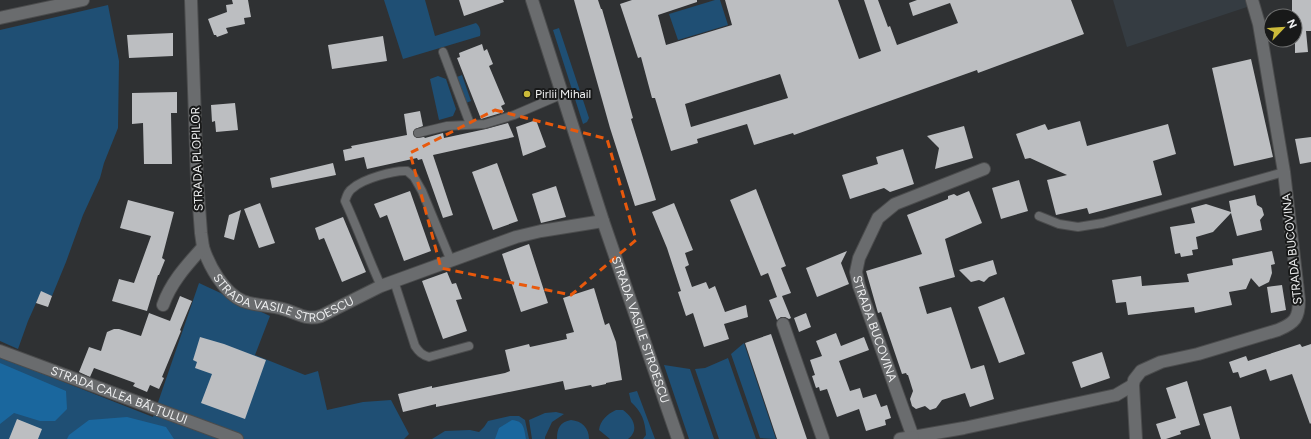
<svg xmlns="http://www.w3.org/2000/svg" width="1311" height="439" font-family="Figtree,sans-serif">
  <rect width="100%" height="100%" fill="#2f3133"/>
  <path fill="#353c42" d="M1113 0H1245L1247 7 1127 47Z"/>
  <path fill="#1f4f74" d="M384 0H425L435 36 476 23C480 26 481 31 480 36L403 59Z
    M715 0H720L728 25 678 40 669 14Z
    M108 5 119 61 118 128 104 163 100 178 83 215 66 262 52 296 41 292 28 321 18 349 0 341V30Z
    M559 28 589 118 587 122 583 124 553 30Z
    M462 75 471 101 466 103 456 80 457 77Z
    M438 76 446 79 456 109 453 116 439 120 430 79Z
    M199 283 270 316 255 355 305 375 318 371 327 410 363 402 391 400 409 434 404 439H0V357L153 417Z
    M744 343 776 439 760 438 731 354Z
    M728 358 756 439H719L695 369 705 368Z
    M664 365 690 369 714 439H689Z
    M637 391 655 439H643L646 435C645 421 642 412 631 402L629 393Z
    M616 410H623C633 417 640 430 628 439H610L599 430C600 421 607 414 616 410Z
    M556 412 564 414 552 422 545 437V439H532L529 420 545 413Z
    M510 416H519L525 420 529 439H432L445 431 470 430 479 432 484 427 488 421Z
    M571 420C582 421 589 428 589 439H557C557 428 560 422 571 420Z"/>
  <path fill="#1a679e" d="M0 363 66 391 67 409 55 421H40L14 413 0 424Z
    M127 417 166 427 174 439H67L69 435 89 420Z
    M512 420C524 421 524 428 526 439H495L499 428Z"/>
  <path fill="#bcbec1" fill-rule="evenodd" d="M232 0H248L251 17 244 18 245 24 226 28 228 33 217 37 216 35H214L208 19 227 12 226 5 233 4Z
    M459 0H503L504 2 464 16Z
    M574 0H598L601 9H602L633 118 631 119 656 200 635 206 610 128Z
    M632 0H697V2L658 15 666 45 732 25 725 0H838L859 59 881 51 864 0H878L888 27 890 26 897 45 958 23 950 3 913 16 909 3 917 0H1071L1084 34 978 73 977 70 794 135 793 133 754 145 747 124 697 139 698 143 671 151 655 98H652L641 57 638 58 620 4ZM780 74 788 98 691 127 685 104Z
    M1292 0H1311V31H1306L1308 52 1295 53V16H1292Z
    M173 33V56L129 58 127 35Z
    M383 36 387 61 332 69 328 45Z
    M482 44 484 51 487 49 493 64 489 66 505 104 501 106 504 112 481 119 457 58 460 57 459 53Z
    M1251 59 1273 157 1234 166 1212 68Z
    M177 92V113H171L172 164H144L143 123 132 124V93Z
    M235 103 238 130 216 132 215 121 212 122 211 105Z
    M420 111 423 126 415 129 413 132 414 136 417 138 424 137 425 138 443 133 444 138 486 129 508 123 514 137 433 155 453 215 443 218 422 159 418 160 417 158 367 169 364 157 345 161 343 150 352 148 351 146 407 135 404 114Z
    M536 120 546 147 523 156 516 127Z
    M1080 121 1087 146 1168 124 1176 154 1153 161 1162 195 1089 214 1087 208 1056 215 1047 180 1067 175 1030 158 1025 159 1016 134 1045 124 1048 130Z
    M964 126 973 158 935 169 939 148 927 136Z
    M1311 137V162L1300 164 1295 139Z
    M903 149 914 184 890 192 884 188 850 199 842 175 878 164 876 157Z
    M333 163 336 175 272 188 270 178Z
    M497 163 518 221 493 230 472 172Z
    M1019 180 1028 211 1001 219 992 188Z
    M556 186 566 217 541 223 532 194Z
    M756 189 786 266 781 268 791 293 782 296 791 318 789 319 785 317H781L777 320 769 300 777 297 768 273 761 276 730 200Z
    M410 191 431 251 404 261 387 215 380 218 374 204Z
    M969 191 982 223 945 239 955 277 919 287 927 314 951 307 971 369 984 365 994 399 970 407 965 393 942 400 936 408 930 410 925 406 916 409 912 406 910 399 913 391 908 375H907L906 373 902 374 881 312 878 313 866 271 922 254 907 215 948 199V196L954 194 957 196Z
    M1255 195 1257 205 1262 208 1264 215 1260 220 1262 230 1237 236 1231 213 1213 232 1196 237 1198 249 1192 250 1193 255 1181 257 1180 253 1175 254 1170 227 1195 223 1191 208 1206 204 1231 212 1229 201Z
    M128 200 174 212 162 258 165 260 159 275H158L147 311 112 301 119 279 134 283 151 236 120 228Z
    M260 203 275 243 259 248 244 209Z
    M674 203 693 250 685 253 689 265 685 267 692 287 706 282 709 289 715 286 725 312 746 305 748 317 724 324 729 339 704 347 693 313 686 316 678 292 681 291 667 248 652 212Z
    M241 210 234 240 224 237 229 215Z
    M343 217 366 272 342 282 324 238 319 240 315 228Z
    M529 244 548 303 521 312 502 254Z
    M847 251 841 263 849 284 817 297 806 268Z
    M1272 251 1275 264 1271 265 1272 273 1269 282 1259 287 1251 278 1246 289 1229 292 1232 305 1195 313 1194 307 1128 315 1126 302 1116 303 1112 280 1141 276 1142 286 1189 282 1187 274 1233 265 1232 259Z
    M993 260 997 274 989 277 984 282 979 280 971 282 959 270Z
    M447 272 452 284 456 283 462 299 456 300 467 331 443 339 422 281Z
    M1282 285 1286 310 1271 313 1267 287Z
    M594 288 605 325 609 323 616 342 622 380 606 383V384L592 387 591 385 565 390 563 381 436 407V404L403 412 398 394 432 386V388L505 373 510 371 505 350 529 344 530 347 567 339 566 334 574 332 563 298Z
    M41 291 52 296 48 307 36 303Z
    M180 296 192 301 180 330 181 331 162 377 164 378 159 389 150 385 147 392 133 386 135 383 94 368 90 377 79 372 89 347 101 351 107 332 114 329H119L141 336 149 313 170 321Z
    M1004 297 1025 354 999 363 978 307Z
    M806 313 811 327 799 332 794 318Z
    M836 333 841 346 864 337 869 350 839 361 850 391 860 388 863 398 876 394 881 407 887 405 891 418 885 420 886 425 866 431 859 409 837 417 827 389 820 391 819 387 816 388 812 376 815 375 810 360 822 356 816 341Z
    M771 334 807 439H777L745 343Z
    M200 337 224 344 266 360 245 419 201 403 212 374 195 368 197 362 193 360Z
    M1300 344 1302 347 1311 344V423L1310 424 1292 374 1270 381 1266 369 1240 378 1238 372 1233 373 1229 362 1246 356 1248 361Z
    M1102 352 1110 378 1081 388 1072 362Z
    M1187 381 1200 425 1180 431 1181 434 1166 439H1161L1156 424 1176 418 1166 388Z
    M1231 406 1240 439H1211L1203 414Z
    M17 419 42 429 38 439H9Z"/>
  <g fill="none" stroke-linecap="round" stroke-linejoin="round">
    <defs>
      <path id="lane" d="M443 52 470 124
        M418 133 447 126 485 124 514 115 563 94
        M1039 216 1059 224 1078 227 1103 223 1284 172
        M394 281 415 346C419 352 422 355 429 357L469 346
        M381 286C368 258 358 229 345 201 347 195 348 191 353 188 363 179 394 170 407 171L414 177 422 191 451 261"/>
      <g id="street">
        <path d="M0 18 83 0"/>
        <path id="s1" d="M984 169 895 204 878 218 859 258 856 272 859 286 913 437 964 428 1116 395 1133 385"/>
        <path id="s2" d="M203 247C209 266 224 293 243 301 256 306 270 305 283 309 298 313 306 321 321 316L381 286 516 237 541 231 603 221"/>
        <path d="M163 305C171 282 187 265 203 247L201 233 197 179 191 0"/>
        <path d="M783 324 823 439"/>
        <path id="s3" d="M0 351 237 439"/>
        <path d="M900 439 913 437"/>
        <path d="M1136 439 1133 385 1134 380 1141 371 1161 362 1198 354 1278 330C1295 323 1299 318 1299 300L1284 172 1259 24 1252 0"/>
      </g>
      <g id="secondary">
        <path id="s4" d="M532 0 603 221 678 439"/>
      </g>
    </defs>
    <use href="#lane" stroke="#4b4c4d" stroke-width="10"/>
    <use href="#street" stroke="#4b4c4d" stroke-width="14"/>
    <use href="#secondary" stroke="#4b4c4d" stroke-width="14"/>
    <use href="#lane" stroke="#6a6c6e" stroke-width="8"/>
    <use href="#street" stroke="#6a6c6e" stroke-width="12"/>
    <use href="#secondary" stroke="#6a6c6e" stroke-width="12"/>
  </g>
  <path fill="none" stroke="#e8590c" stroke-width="3" stroke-dasharray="8 5" stroke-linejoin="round" d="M495 110 607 139 636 240 571 295 441 268 410 153Z"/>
  <circle fill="#cbba39" stroke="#181919" stroke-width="1.5" cx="527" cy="94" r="4"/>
  <g text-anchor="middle" stroke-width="4" stroke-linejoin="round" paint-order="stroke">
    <g font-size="12" fill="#eeeff0" stroke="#181919" text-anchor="start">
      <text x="535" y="98">Pirlii Mihail</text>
    </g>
    <g font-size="12" fill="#eeeff0" stroke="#181919">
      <text transform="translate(197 159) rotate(-92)" y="4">STRADA PLOPILOR</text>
      <text transform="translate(1292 249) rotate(-96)" y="4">STRADA BUCOVINA</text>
      <text dy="4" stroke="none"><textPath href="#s2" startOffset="108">STRADA VASILE STROESCU</textPath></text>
      <text dy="4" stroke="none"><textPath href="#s1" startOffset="236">STRADA BUCOVINA</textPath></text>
      <text dy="4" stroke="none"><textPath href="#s4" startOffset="347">STRADA VASILE STROESCU</textPath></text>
      <text dy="4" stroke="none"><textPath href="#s3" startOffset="127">STRADA CALEA BĂLȚULUI</textPath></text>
    </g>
  </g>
  <g transform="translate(1283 28) rotate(65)"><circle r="19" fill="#181919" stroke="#6e6f6f"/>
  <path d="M0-3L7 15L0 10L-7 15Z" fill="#cbba39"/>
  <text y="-6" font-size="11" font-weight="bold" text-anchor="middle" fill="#eeeff0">N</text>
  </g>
</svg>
